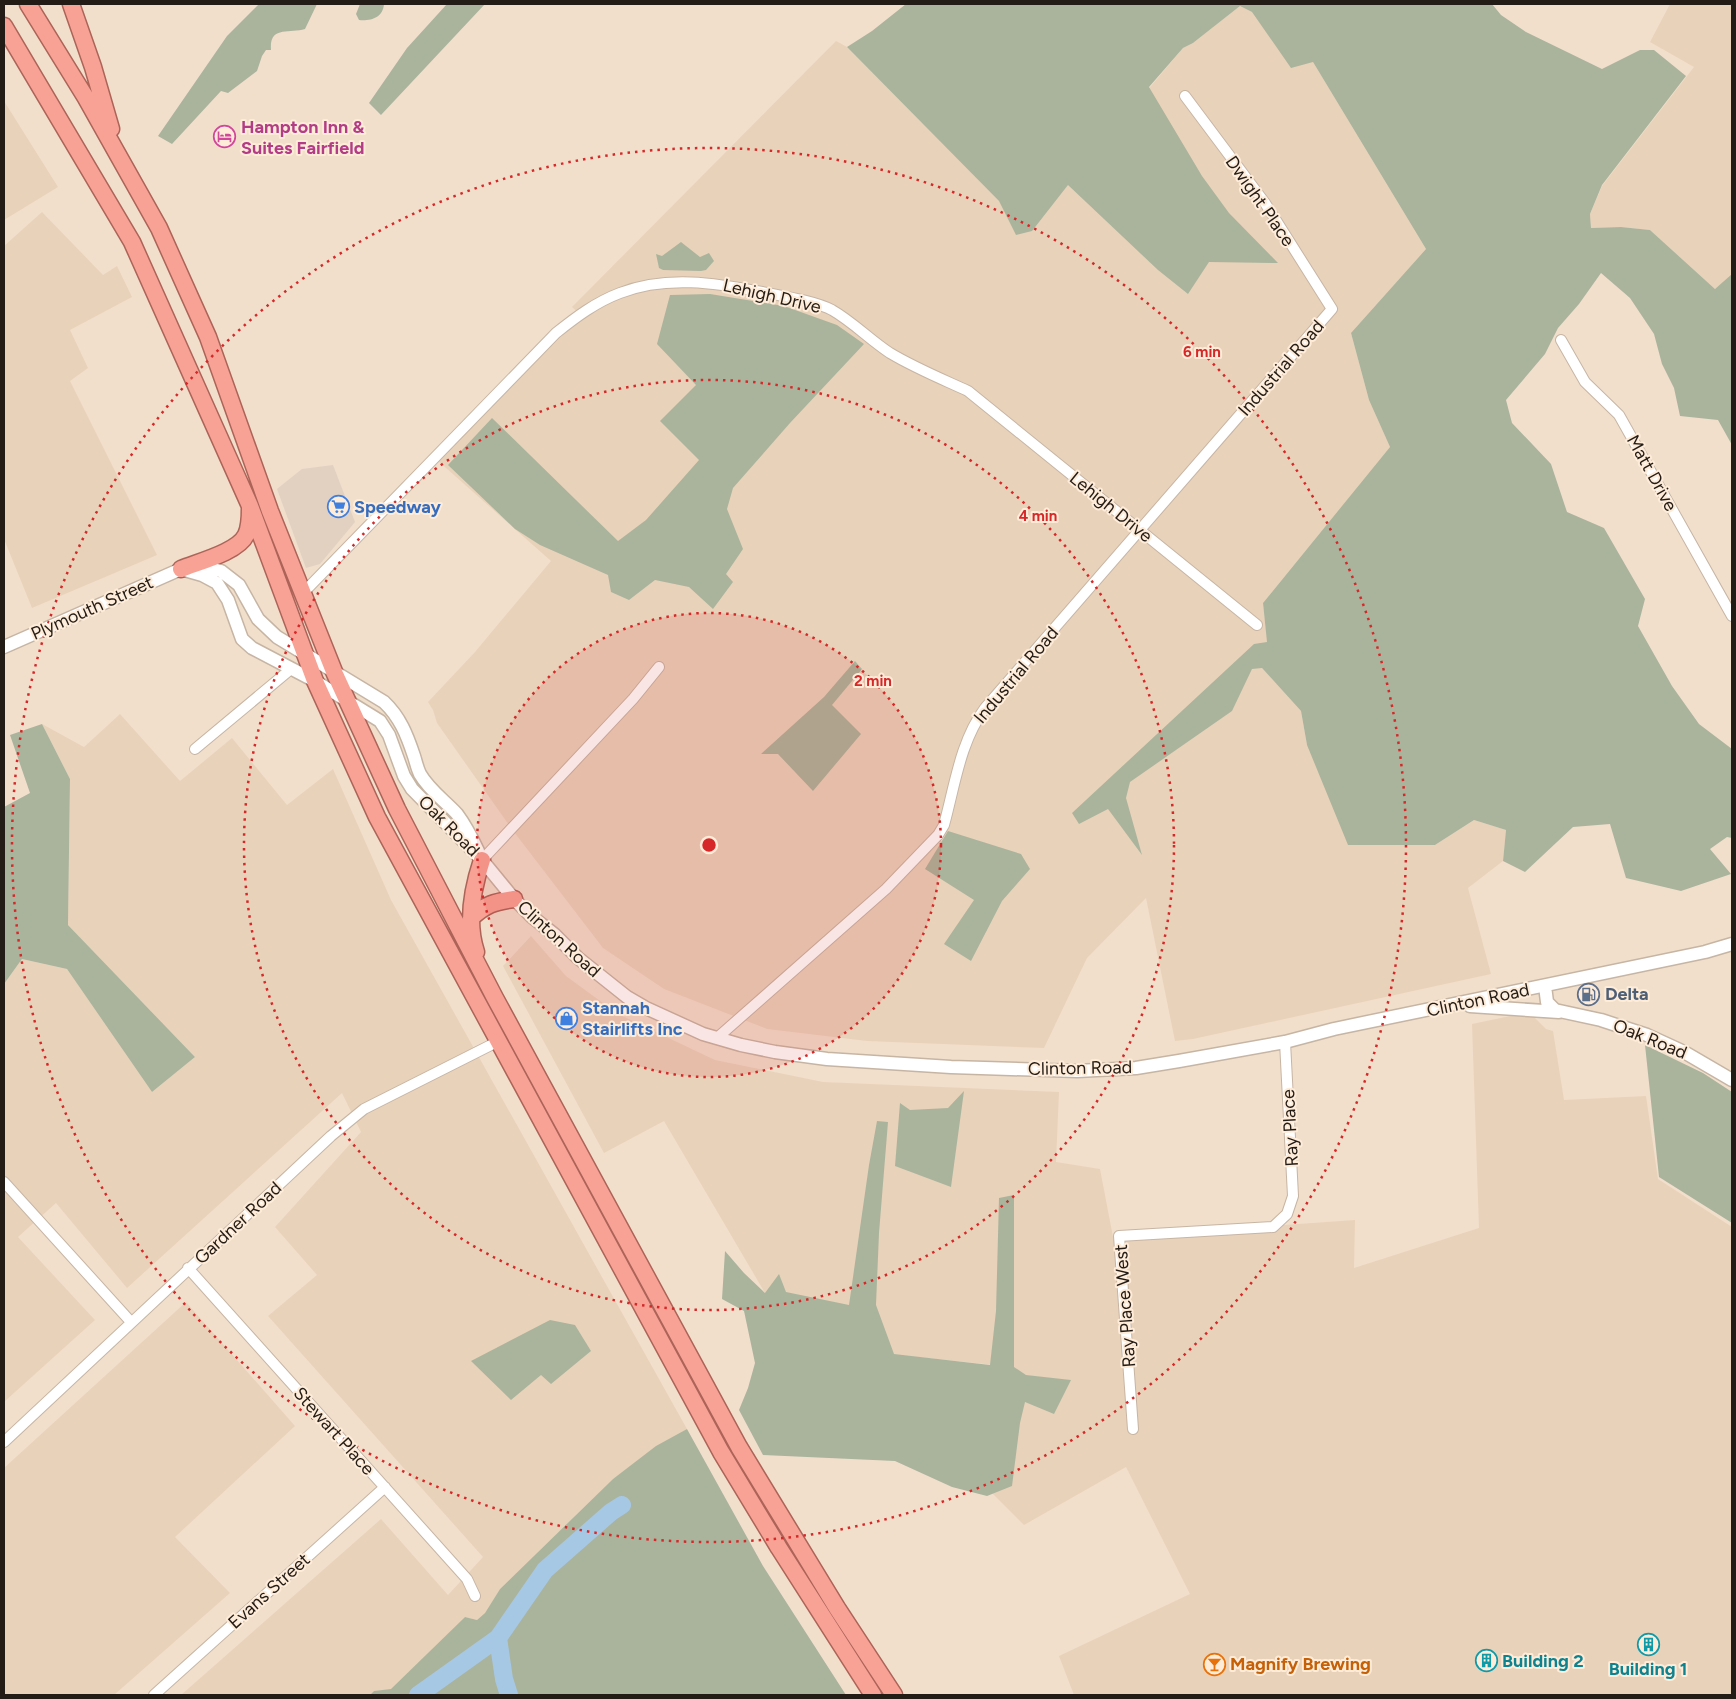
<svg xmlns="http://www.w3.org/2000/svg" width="1736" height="1699" font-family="Figtree,sans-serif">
  <rect width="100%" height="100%" fill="#f1dfcc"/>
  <path fill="#e2d1c1" d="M333 465 355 522 320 564 306 568 277 489 302 469Z"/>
  <path fill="#e9d2ba" d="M1670 4H1732V278L1715 289 1650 230 1621 227 1591 228 1590 214 1602 186 1694 67 1650 42Z
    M1240 6 1252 12 1313 62 1426 249 1351 333 1369 400 1390 447 1263 603 1269 653 1262 668 1301 711 1307 745 1435 845 1474 820 1506 830 1503 861 1468 888 1491 974 1193 1039 1175 1041 1146 898 1087 958 1044 1048 867 1041 767 1029 664 989 603 948 511 828 437 723 433 710 428 702 475 652 551 561 437 460 582 316 572 307 836 41 847 47 1029 231 1183 48 1193 43Z
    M4 101 58 187 4 220Z
    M42 212 103 275 117 266 132 297 70 330 88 368 70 381 157 555 32 608 4 539V246Z
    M120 714 180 781 232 738 287 805 333 769 391 900 687 1429 613 1479 500 1589 485 1613 477 1620 465 1617 391 1690 374 1691 370 1695H181L381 1519 448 1595 483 1557 268 1316 317 1275 275 1227 361 1132 342 1093 127 1288 56 1203 18 1237 95 1320 4 1402V984L22 959 67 969 152 1092 195 1057 68 925 70 779 42 724 84 747Z
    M531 936 566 976 618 1014 715 1060 823 1082 1059 1092 1056 1162 1100 1169 1113 1237 1355 1220 1354 1268 1479 1228 1472 1024 1529 1012 1546 1029 1553 1031 1564 1100 1646 1096 1658 1179 1732 1227V1695H1074L1059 1656 1190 1594 1126 1467 1024 1525 992 1493 1004 1366 888 1354 765 1293 664 1121 604 1153 503 966Z
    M186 1302 295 1426 175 1537 230 1593 114 1695H4V1468Z"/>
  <path fill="#aab49c" d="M259 4H317L305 29C290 34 269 25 271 50H266L262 56 257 71 228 93 221 91 172 144 158 136 227 36Z
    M360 4H384C383 18 371 21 359 20L356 14Z
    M447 4H485L381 115 369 103 407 48Z
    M906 4H1492L1501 15 1526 32 1602 69 1640 50H1654L1686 76 1602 185 1590 214 1591 228 1621 227 1650 230 1715 289 1732 274V445L1718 420 1680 416 1674 388 1662 364 1654 334 1630 298 1601 273 1579 304 1558 328 1545 354 1506 400 1512 423 1551 464 1567 512 1604 528 1645 599 1638 626 1672 686 1699 724 1732 749V838L1727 837 1710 849 1731 874 1681 891 1626 878 1610 824 1573 827 1525 872 1503 861 1506 830 1474 820 1435 845H1348L1307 745 1301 711 1262 668 1252 669 1232 711 1130 782 1126 798 1142 855 1108 809 1079 824 1072 813 1254 644 1267 642 1263 603 1390 447 1369 400 1351 333 1426 249 1313 62 1291 68 1252 12 1240 6 1193 43 1183 48 1149 87 1202 176 1229 213 1278 263 1209 262 1188 294 1158 270 1068 185 1032 231 1016 235 999 201 847 47 872 31Z
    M681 242 700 257 709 253 714 261 706 270 701 271 663 270 659 268 656 254 662 256Z
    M710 294 784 306 837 325 864 344 790 423 733 488 727 509 743 549 726 574 733 582 713 609 689 587 655 580 629 600 611 592 608 575 540 545 515 529 448 465 492 418 618 541 646 520 699 460 660 421 696 385 657 344 670 295Z
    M855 661 862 669 832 705 861 734 813 791 778 754H761L824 697Z
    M42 724 70 779 68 925 195 1057 152 1092 67 969 22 959 4 984V807L30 793 10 735Z
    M948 831 1021 854 1030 869 1002 901 971 961 944 944 974 900 925 869Z
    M1645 1045 1703 1073 1732 1092V1223L1659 1177Z
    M964 1091 951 1187 895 1166 900 1103 910 1110 948 1108Z
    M877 1121 888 1122 879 1233 876 1305 894 1354 990 1365 996 1311 999 1198 1014 1195V1367L1026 1375 1071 1380 1054 1414 1025 1402 1020 1423 1012 1486 987 1496 952 1487 895 1461 763 1455 739 1410 748 1388 755 1363 744 1311 722 1299 725 1251 744 1273 765 1293 779 1274 786 1292 849 1305 869 1165Z
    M550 1320 575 1325 591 1351 551 1384 541 1375 511 1400 471 1361Z
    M687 1429 763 1566 846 1695H370L374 1691 391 1689 465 1617 477 1620 485 1613 500 1589 613 1479 656 1446Z"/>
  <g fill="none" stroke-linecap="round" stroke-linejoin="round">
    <path stroke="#a7c8e5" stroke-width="18" d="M498 1638 545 1570 611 1512 622 1505
      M418 1695 498 1638 504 1679 509 1695"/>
    <defs>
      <path id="minor" d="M1561 340 1585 382 1619 415 1732 616
        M303 593 556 333C576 317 596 302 620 293 666 275 716 283 762 292 782 296 815 301 832 310 853 322 870 340 890 353 915 368 942 379 968 391L1257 625
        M195 749 291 669
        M482 860 633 699 659 667
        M717 1038 886 889 938 835 944 825C955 785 960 742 985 708L1332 309 1265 203 1185 96
        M4 1182 131 1322
        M188 1268 467 1579 475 1596
        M1133 1429 1119 1236 1273 1227 1287 1214 1293 1196 1285 1042
        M4 1442 331 1136 364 1109 491 1045 497 1040
        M154 1695 385 1487"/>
      <path id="tertiary" d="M181 569 202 575 217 583 228 600 242 639 252 648 315 681 380 721 389 735 404 776 412 789 482 860 514 899 531 916 555 935 578 958 627 997 646 1008 703 1034 741 1045 775 1052 827 1059 951 1067 1077 1071 1136 1068 1179 1061 1285 1042 1334 1029 1705 952 1732 944
        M4 647 181 569 205 567 221 571 239 585 258 619 277 637 384 702C400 717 407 735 414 756 416 762 417 768 420 774 429 790 445 801 457 814 466 826 472 838 478 851
        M1545 986 1547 1002 1555 1010 1601 1020 1647 1035 1684 1052 1732 1080
        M1470 1006 1559 1012"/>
      <path id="trunk" d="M28 4 86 98 159 228 208 337 270 511 335 674 397 809 495 998 739 1447 837 1608 894 1695
        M71 4 93 67 111 129
        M4 26 132 242 250 506 315 681 377 817 721 1452 779 1548 873 1695
        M181 569C198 562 238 552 246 535 250 527 250 518 250 508
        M471 918C486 904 494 902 514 899
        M476 952C466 922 472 890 482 860"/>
    </defs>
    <use href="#minor" stroke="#c7b5a4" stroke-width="12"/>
    <use href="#tertiary" stroke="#c7b5a4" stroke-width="15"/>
    <use href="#trunk" stroke="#ad6458" stroke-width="19"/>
    <use href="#minor" stroke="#fff" stroke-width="10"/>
    <use href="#tertiary" stroke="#fff" stroke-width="12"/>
    <use href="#trunk" stroke="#f8a296" stroke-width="16"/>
  </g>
  <circle cx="709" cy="845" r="232" fill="#d62828" fill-opacity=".12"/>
  <g fill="none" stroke="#d62828" stroke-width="2.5" stroke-dasharray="2.5 5">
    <circle cx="709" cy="845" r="232"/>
    <circle cx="709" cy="845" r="465"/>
    <circle cx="709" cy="845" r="697"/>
  </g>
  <defs>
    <symbol id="hotel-ring" viewBox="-11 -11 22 22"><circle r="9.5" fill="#feecd9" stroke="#d1479c" stroke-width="1.5"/><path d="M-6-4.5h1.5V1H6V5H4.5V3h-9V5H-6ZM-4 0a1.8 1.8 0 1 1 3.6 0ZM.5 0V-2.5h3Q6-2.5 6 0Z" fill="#d1479c"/></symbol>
    <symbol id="supermarket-ring" viewBox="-11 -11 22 22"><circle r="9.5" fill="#feecd9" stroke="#3f7fe0" stroke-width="1.5"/><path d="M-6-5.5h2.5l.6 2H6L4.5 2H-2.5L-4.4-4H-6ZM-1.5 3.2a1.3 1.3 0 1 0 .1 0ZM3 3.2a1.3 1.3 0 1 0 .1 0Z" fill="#3f7fe0"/></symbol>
    <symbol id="fuel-ring" viewBox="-11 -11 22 22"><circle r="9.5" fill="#feecd9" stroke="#5c6f8a" stroke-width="1.5"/><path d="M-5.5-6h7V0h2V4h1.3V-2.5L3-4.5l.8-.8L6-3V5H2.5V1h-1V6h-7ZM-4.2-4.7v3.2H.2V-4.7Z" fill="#5c6f8a"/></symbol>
    <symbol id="shop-ring" viewBox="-11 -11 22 22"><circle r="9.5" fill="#feecd9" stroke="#3f7fe0" stroke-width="1.5"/><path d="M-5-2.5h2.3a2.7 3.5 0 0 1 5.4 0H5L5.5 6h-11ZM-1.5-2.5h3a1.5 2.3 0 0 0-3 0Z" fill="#3f7fe0"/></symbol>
    <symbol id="building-ring" viewBox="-11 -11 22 22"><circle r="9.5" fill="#feecd9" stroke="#0f9aa8" stroke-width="1.5"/><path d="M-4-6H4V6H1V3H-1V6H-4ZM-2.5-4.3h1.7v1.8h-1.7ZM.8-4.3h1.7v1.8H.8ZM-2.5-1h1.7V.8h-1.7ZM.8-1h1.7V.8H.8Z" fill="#0f9aa8"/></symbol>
    <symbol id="bar-ring" viewBox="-11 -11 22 22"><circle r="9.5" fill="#feecd9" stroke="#e8710a" stroke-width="1.5"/><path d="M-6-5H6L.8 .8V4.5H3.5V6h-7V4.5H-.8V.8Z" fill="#e8710a"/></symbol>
  </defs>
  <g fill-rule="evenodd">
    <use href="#hotel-ring" x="212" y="124" width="25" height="25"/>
    <use href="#supermarket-ring" x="326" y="494" width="25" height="25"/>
    <use href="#fuel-ring" x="1576" y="982" width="25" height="25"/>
    <use href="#shop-ring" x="554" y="1006" width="25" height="25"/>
    <use href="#building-ring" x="1636" y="1632" width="25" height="25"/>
    <use href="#building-ring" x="1474" y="1648" width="25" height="25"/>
    <use href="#bar-ring" x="1202" y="1652" width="25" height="25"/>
  </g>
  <g text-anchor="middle" stroke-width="4" stroke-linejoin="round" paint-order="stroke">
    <g font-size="18" font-weight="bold" fill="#b23c85" stroke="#feecd9" text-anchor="start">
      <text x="241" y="133">Hampton Inn &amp;<tspan x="241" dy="21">Suites Fairfield</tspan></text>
    </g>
    <g font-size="18" fill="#231c16" stroke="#feecd9">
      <text transform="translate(1260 201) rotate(55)" y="6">Dwight Place</text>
      <text transform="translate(772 296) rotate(13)" y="6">Lehigh Drive</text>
      <text transform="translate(1281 368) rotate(-49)" y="6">Industrial Road</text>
      <text transform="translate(1652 473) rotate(61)" y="6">Matt Drive</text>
      <text transform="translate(1111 507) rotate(39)" y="6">Lehigh Drive</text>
      <text transform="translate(92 608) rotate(-24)" y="6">Plymouth Street</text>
      <text transform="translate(1016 675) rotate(-50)" y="6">Industrial Road</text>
      <text transform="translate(449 826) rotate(45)" y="6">Oak Road</text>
      <text transform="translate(559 939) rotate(42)" y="6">Clinton Road</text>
      <text transform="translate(1478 1000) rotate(-12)" y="6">Clinton Road</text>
      <text transform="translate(1650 1039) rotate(22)" y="6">Oak Road</text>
      <text transform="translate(1080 1068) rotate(-1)" y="6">Clinton Road</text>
      <text transform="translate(1290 1128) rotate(-93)" y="6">Ray Place</text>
      <text transform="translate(238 1223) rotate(-43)" y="6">Gardner Road</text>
      <text transform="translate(1125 1306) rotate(-94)" y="6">Ray Place West</text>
      <text transform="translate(334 1431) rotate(48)" y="6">Stewart Place</text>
      <text transform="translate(269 1591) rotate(-42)" y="6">Evans Street</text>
    </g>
    <g font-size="18" font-weight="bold" fill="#366cbe" stroke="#feecd9" text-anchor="start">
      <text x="354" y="513">Speedway</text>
      <text x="582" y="1014">Stannah<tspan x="582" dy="21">Stairlifts Inc</tspan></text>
    </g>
    <g font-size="18" font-weight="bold" fill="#4e5e75" stroke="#feecd9" text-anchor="start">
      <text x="1605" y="1000">Delta</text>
    </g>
    <g font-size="18" font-weight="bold" fill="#0d838f" stroke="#feecd9" text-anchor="start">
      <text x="1502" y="1667">Building 2</text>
      <text x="1648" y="1675" text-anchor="middle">Building 1</text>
    </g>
    <g font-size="18" font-weight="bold" fill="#c56008" stroke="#feecd9" text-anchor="start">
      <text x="1230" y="1670">Magnify Brewing</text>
    </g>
  </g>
  <circle cx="709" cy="845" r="8" fill="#d62828" stroke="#feecd9" stroke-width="2.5"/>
  <g font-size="15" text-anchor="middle" font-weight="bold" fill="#d62828" stroke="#feecd9" stroke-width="4" stroke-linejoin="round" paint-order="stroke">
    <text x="1202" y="357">6 min</text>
    <text x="1038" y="521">4 min</text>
    <text x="873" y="686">2 min</text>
  </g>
  <rect width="1736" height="1699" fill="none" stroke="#231c16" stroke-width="10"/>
</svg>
